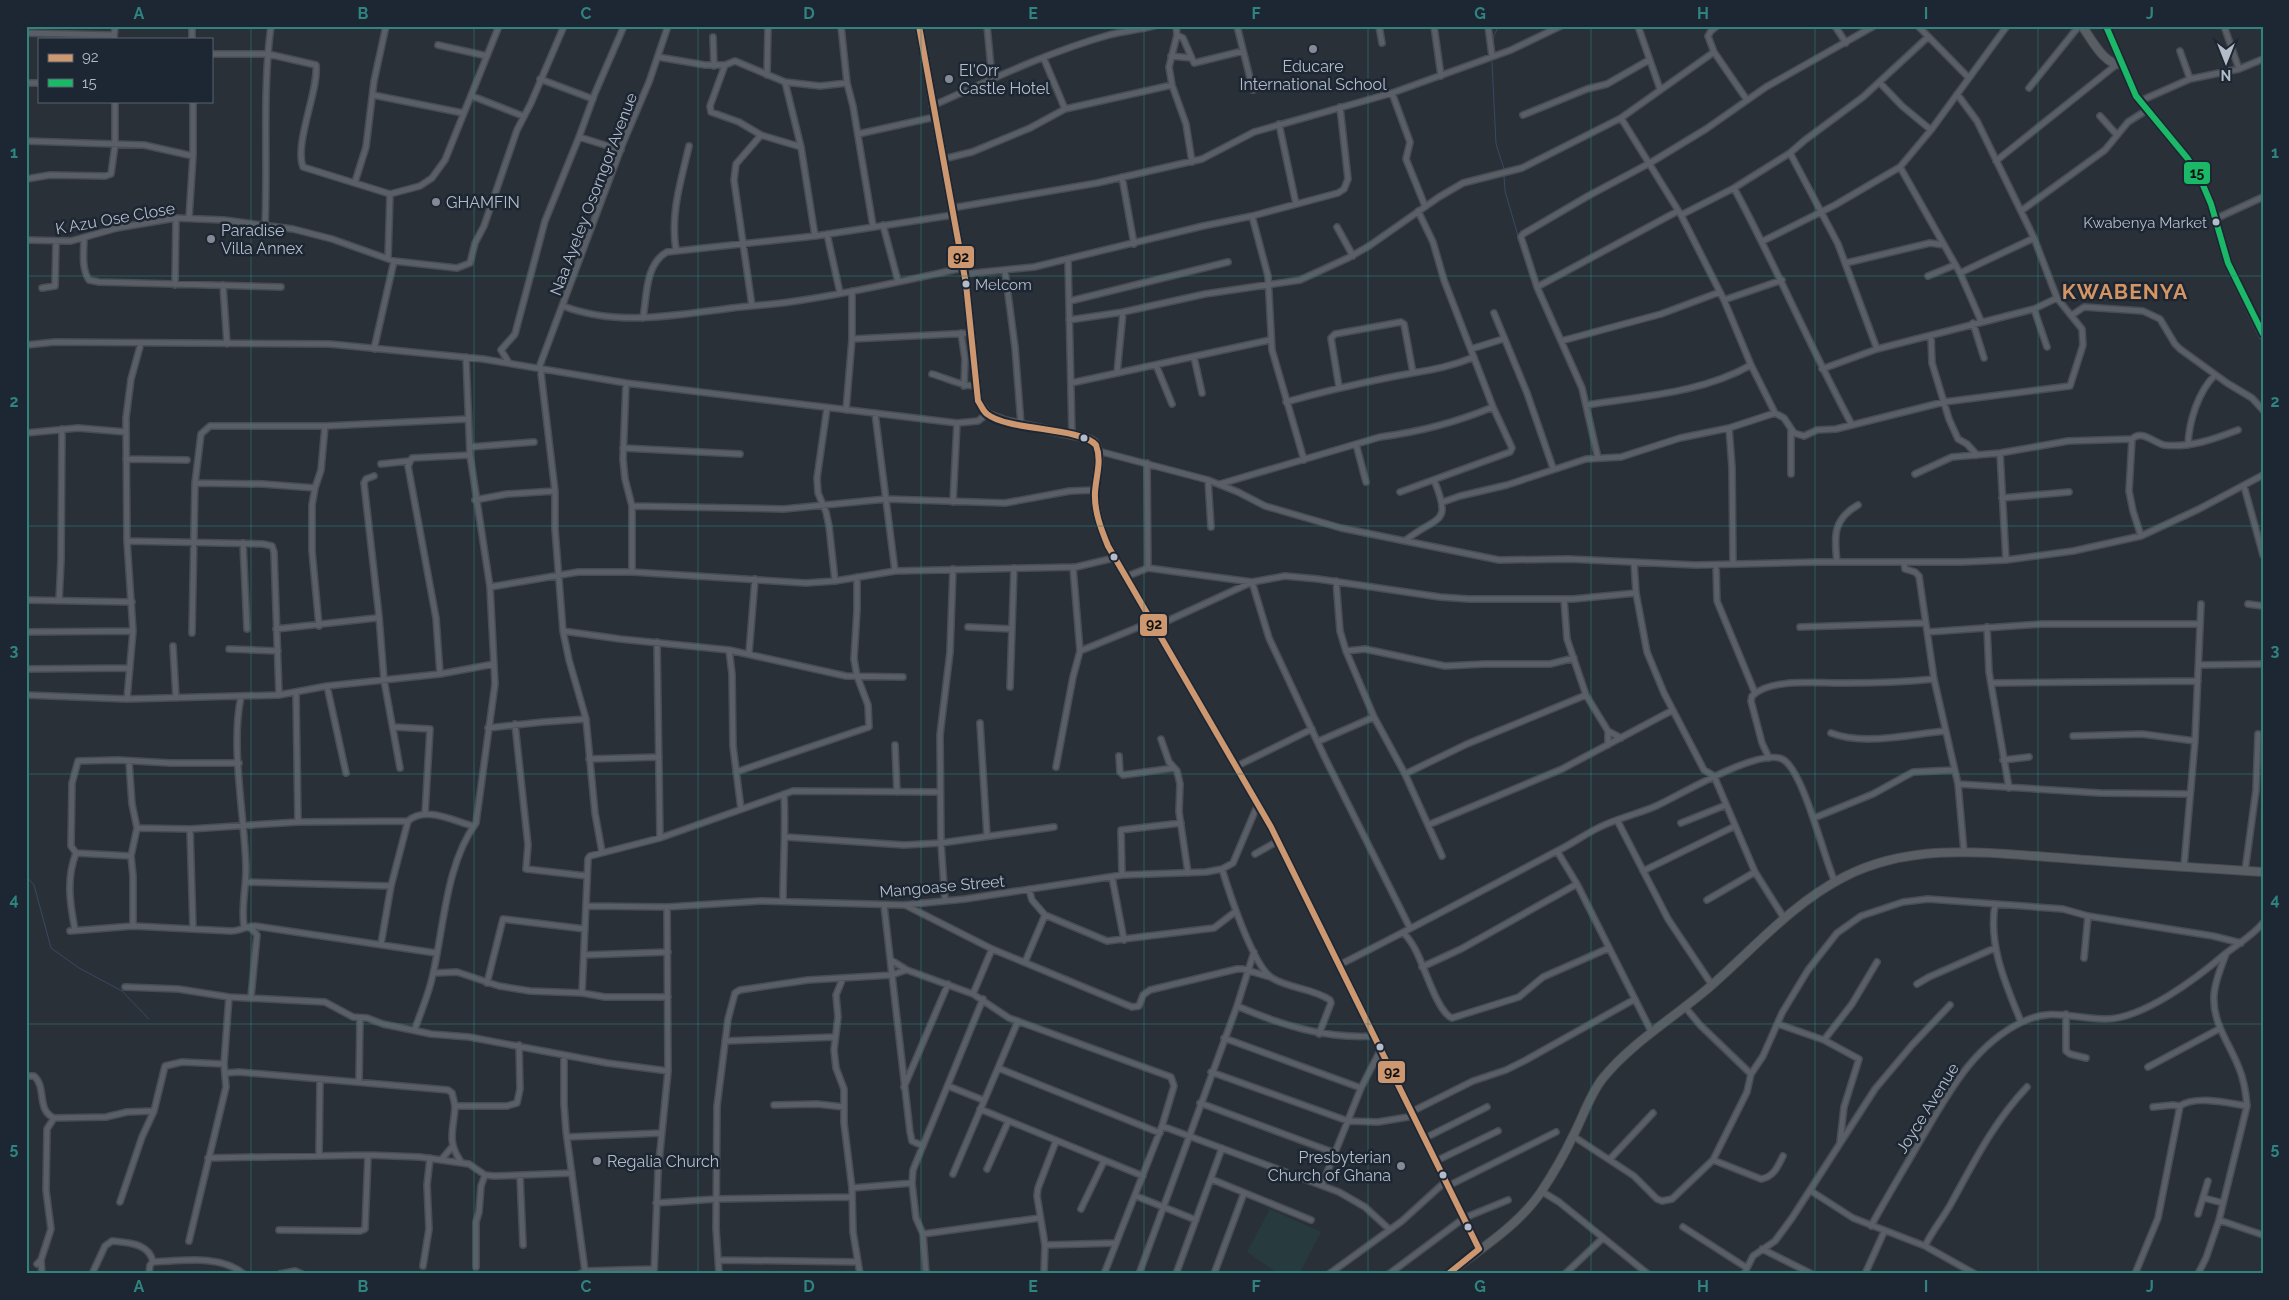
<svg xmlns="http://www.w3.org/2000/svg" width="2289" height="1300" font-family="Raleway,sans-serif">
  <rect width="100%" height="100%" fill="#2a3038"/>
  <path fill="#273a3e" d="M1270 1209 1321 1232 1299 1274H1279L1247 1252Z"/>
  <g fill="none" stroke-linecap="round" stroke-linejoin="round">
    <path stroke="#384963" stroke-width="1" d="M1493 48 1494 35 1499 26
      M1492 62 1496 144 1504 169
      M1504 176 1505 191 1523 253
      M26 876 34 885 51 948 79 968 122 991 149 1019"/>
    <defs>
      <path id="street" d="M841 26 847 83 853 106 873 226
        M987 26 992 78
        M1176 26 1177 35 1169 67 1172 85 1186 124 1192 162
        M1237 26 1253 90
        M1379 26 1382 43
        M1434 26 1441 76
        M1488 26 1492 56
        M1638 26 1660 89
        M1717 26 1711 31 1708 36 1714 52 1747 100
        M1835 26 1846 43
        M1918 26 1968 77
        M2224 26 2239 69
        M26 33 114 35
        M1177 35 1183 38 1194 63 1243 51
        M713 37 714 66
        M114 39 115 26
        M192 39V26
        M438 45 487 56
        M2180 51 2190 79
        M211 54H268L316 65C319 90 294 143 303 167L390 194 420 186 432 178 445 160 499 26
        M1171 56 1191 58
        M658 57 705 65H725L735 61 785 82 820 86 847 83
        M1044 59 1065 109
        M725 65 710 106 711 112 739 122 761 135 801 147
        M767 75 768 26
        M540 79 593 99
        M785 82 801 147 815 236
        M26 83H39
        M1880 83 1902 106 1931 130
        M2029 88 2079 26
        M1392 93 1410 142 1406 159 1425 206
        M373 95 463 113
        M472 96 523 116
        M2140 101 2190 79 2239 69 2263 59
        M932 106C990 80 1048 52 1109 35 1124 31 1139 30 1154 26
        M1523 115 1587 89 1607 84 1649 60
        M2100 116 2117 135
        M1621 118 1681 215 1724 300 1751 365 1775 413 1784 418 1794 433 1804 436 1817 430 1836 429 1944 402 2070 386 2083 345 2082 329 2057 298 2034 238 1977 121 1957 94
        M1279 124 1296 204
        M858 134 935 117
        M579 137 621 150
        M26 141 144 145 193 156
        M1790 153 1838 244 1877 349
        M943 159 972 152 1030 128 1065 109 1172 85
        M1996 161 2116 65
        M1900 167 1960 273 1981 321
        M1122 177 1134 244
        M26 179 50 175 105 176 111 174 115 145V101
        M355 182 366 147 374 81 386 26
        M1734 188C1776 266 1810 347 1852 425
        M952 208 1097 183 1202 159 1254 132 1392 93 1511 50 1561 26
        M2021 211 2105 150 2128 122 2147 110
        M1681 215 1734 188 1790 153 1805 140 1863 97 1928 37
        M1252 216 1268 276 1272 350 1304 460
        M189 218 193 156V101
        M2215 219 2263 197
        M265 225C268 158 262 92 271 26
        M883 225 898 281
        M1337 227 1353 256
        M827 234 840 293
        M84 238C84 251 81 268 89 280L99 282 281 287
        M26 240 71 241 117 228 176 218 224 220 293 229 332 239 394 261 457 268 470 263 475 243 484 226 517 130 531 103 564 26
        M1763 241 1835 205 1900 167 1931 130 2007 26
        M676 250C670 214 681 181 689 146
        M388 259 390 194
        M1068 260 1072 435
        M1846 263 1930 243 1944 245
        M1005 271 1015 347 1021 425
        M1960 273 2034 238
        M964 274 1034 267 1203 226 1252 216 1338 193 1344 189 1348 179 1340 107
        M1928 276 1955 265
        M175 285 176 218
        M223 285 227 344
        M1537 287 1678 211
        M42 288 55 286 56 242
        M1724 300 1782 280
        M1070 301 1228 262
        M563 306C618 327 676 315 732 308 753 305 774 305 796 301 852 293 907 280 963 268
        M752 306 734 180 736 164 761 135
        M2034 309 2047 347
        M1494 313 1527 393 1553 468
        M2072 315 2084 307 2143 311 2160 319 2175 344 2180 349 2227 383 2252 398 2263 410
        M643 318C647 296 645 264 667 252L815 236 953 215
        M1069 320 1123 312 1205 294 1300 280 1348 258 1369 246 1439 197 1463 183 1522 168 1621 118 1714 52
        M1973 323 1984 358
        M961 333 965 359 964 386
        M1931 336 1932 363 1949 419 1958 439 1967 444 1977 455
        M852 339 972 333
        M1561 341 1661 314 1720 292
        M26 345 55 342 330 344 483 359 626 383 957 423 978 421 987 414
        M374 349 394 261
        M1471 349 1503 339
        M1194 357 1202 393
        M509 363 501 350 515 334 545 221 579 137 595 93 624 26
        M1156 365 1172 404
        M1822 369 1877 349 2034 309 2057 298
        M1117 373 1123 312
        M932 374C947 378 960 386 976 386
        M626 383 623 459 625 479 632 506V572
        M1071 383 1270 340
        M1339 387 1331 338 1335 334 1401 322 1404 324 1413 373
        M1286 402C1321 392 1356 384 1391 377 1421 371 1446 369 1474 357
        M1587 405C1642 396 1702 393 1751 365
        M827 408 817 478 818 493 826 512 829 526 835 581
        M846 410 852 339V291
        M875 413 895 571
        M1729 428 1732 467 1733 564
        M1791 431V474
        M26 433 78 428 126 432
        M2132 439 2129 491 2133 511 2141 536
        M1356 444 1366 482
        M2188 445C2189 421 2198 392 2215 375
        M470 447 534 442
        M623 448 740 454
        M1098 451 1208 480 1238 492 1265 506 1341 528 1499 560 1569 559 1695 565 1818 562H1962L2006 560 2073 551 2141 536 2199 509 2263 475
        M2000 453 2006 560
        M1598 458 1582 388 1537 287 1521 237 1523 234 1588 196 1650 163 1706 129 1766 87 1874 26
        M126 459 187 460
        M1147 463 1148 568
        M381 464 409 461
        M1915 474 1952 457 2000 453 2068 441 2132 439C2142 429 2154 443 2164 445 2190 448 2214 439 2238 430
        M1208 480 1211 527
        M195 483 263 484 315 488
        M1220 484 1380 437C1419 432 1457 422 1493 407
        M2244 486 2263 555
        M1400 492 1510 452 1512 448 1493 407 1444 280 1433 242 1418 211
        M2002 498 2069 492
        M475 500 507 494 555 491
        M953 502 957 423
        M1443 502 1460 496 1507 485 1586 459 1621 457 1680 438 1729 428 1775 413
        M632 506 784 509 886 499 1005 503 1070 491 1095 490
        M1406 540C1437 515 1453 526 1434 480
        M127 541 263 544 272 546 274 552 279 695
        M243 543 247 629
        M1634 562 1636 593 1647 652 1664 693 1704 770 1714 776 1755 872 1784 918
        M1837 562C1834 536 1833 519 1858 505
        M1904 563 1905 569 1915 572 1919 576 1934 679 1958 784 1964 852
        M1716 565 1717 601 1755 693
        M1125 577 1148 568 1252 582 1269 638 1325 758 1410 928
        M1336 581 1340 631 1346 651 1374 717 1405 774 1442 856
        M490 587 578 572H632L806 583 835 581 895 571 1076 567 1114 558
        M1564 599 1567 639 1586 695 1608 731V745
        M26 600 132 602
        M59 601 61 560 62 429
        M2248 604 2263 606
        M379 616 384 680 400 768
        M319 626 312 551V505L315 488 321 470 325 426
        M968 627 1012 629
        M1154 627 1252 582 1285 576 1318 579 1440 597 1469 599H1573L1636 593
        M1800 627 1924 623
        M1987 627 1989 672 2009 788
        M276 629 376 618 379 616 364 483 366 479 374 476
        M563 631 620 639 729 650 846 676 903 677
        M26 632 133 631
        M1928 632 2042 624H2200
        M192 633 195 483 201 434 210 426H325L468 419
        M657 642 660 838
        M173 646 176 698
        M229 649 278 651
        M729 650 732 674 733 746 741 809
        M1080 651 1151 622
        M1346 651 1365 649 1445 666 1484 664H1550L1574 658
        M749 653 755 579
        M2199 665 2263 664
        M26 669 130 668
        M440 674 436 618 408 466 412 458 470 455
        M1992 683 2198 681
        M327 686 346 773
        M1010 687 1014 568
        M296 693 298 822
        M26 695 127 699 279 695 327 686 440 674 494 664
        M241 697C230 747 245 817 246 869 246 888 241 908 244 926L252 929 257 935 251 997
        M127 699 133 631 127 541 126 418 131 379 141 343
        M980 723 987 836
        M515 724 528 845 526 869 587 876
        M394 727 430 729 425 814
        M488 728 543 722 586 719
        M1608 731 1621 738
        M1831 733C1864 746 1911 734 1945 731
        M2073 736 2142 734 2195 741
        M1161 739 1169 762 1177 771 1180 784 1179 812 1188 873
        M1319 741 1374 717
        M895 745 897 792
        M1119 756 1120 772 1123 775 1174 768
        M1769 758 1762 743 1751 701 1752 696C1771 677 1821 684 1846 683 1875 683 1905 682 1934 679
        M589 759 659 757
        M2003 760 2029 757
        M129 762 132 804 137 828 131 856 76 853 71 846 72 783 78 761 118 760 170 763H239
        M1237 766 1312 729
        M1056 767 1073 677 1080 651 1073 567
        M736 772 869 727 868 705 857 676 854 659 857 610V577
        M1405 774 1467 744 1586 695
        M1958 784 2100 793 2190 794
        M1814 818 1873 794 1913 772 1954 770
        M1617 820 1668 919 1712 985
        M1681 823 1726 805
        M1428 825 1562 769 1673 710
        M137 828 190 829 298 822 408 821
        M190 829 193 928
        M786 837 904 845 941 843 1054 827
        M1557 851 1577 884 1652 1033
        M602 852 595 813 586 719 569 660 563 631 555 529V491L540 365 623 143 649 82 668 26
        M1255 854 1278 841
        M131 856 133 876V926
        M2184 866 2195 741 2201 604
        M1222 869C1229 892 1253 966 1272 978 1290 989 1313 988 1330 1000L1331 1003 1319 1034
        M1643 871 1735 826
        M2245 871 2256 790 2258 734
        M1122 875 1121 830 1181 823
        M1112 877 1124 940
        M246 882 391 886
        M1029 889 1032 900 1045 915 1107 941 1214 928 1235 912
        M1707 900 1755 872
        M783 901C783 865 786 830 784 794
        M945 901 941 843 940 735 950 652 953 569
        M884 905 910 1132 912 1141 923 1146
        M905 905 992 949 1132 1007 1139 1006 1143 995 1150 990 1237 969H1243L1270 977
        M1995 905C1988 945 2006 985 2021 1022
        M587 906 667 907 760 901 904 905 965 899 1122 875 1206 872 1222 869 1233 863 1258 804
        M75 930C70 904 66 879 76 853
        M70 931 133 926 231 931C240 931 246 926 255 926L436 953
        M1404 933C1409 939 1414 946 1417 953 1424 966 1438 1013 1452 1018L1519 997 1543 977 1609 948
        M381 944 391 886 408 821C426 805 455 822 474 826
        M584 955 668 952
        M2084 958 2088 916
        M891 960 907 970 973 994 1009 1018 1171 1077 1174 1086 1162 1126 1104 1274
        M1025 962 1045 915
        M1339 965C1413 928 1485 889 1557 851 1572 844 1585 834 1600 827 1618 818 1638 814 1656 806 1680 795 1758 748 1782 759 1803 768 1824 859 1835 882
        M1422 967 1461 949 1577 884
        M434 973 457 972 499 986 530 991 582 993 605 997H668
        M843 978 836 995 838 1017 834 1050 836 1068 844 1089V1123L852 1188 853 1232 860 1274
        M487 983 503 919 585 929
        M1917 984 1929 977 1995 948
        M125 987 178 989 229 997 325 1002 353 1017 367 1018 383 1024 431 1034 469 1037 607 1063 668 1071
        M582 993 588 859 590 856 660 838 793 791 940 792
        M973 994 992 949
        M1237 1006C1281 1025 1325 1039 1374 1036
        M1685 1007 1700 1025 1751 1074
        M2066 1014V1051L2070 1054 2086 1058
        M1778 1024 1824 1040 1859 1059 1844 1107 1840 1142
        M415 1029C421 1011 429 994 433 974 444 926 446 864 476 823L495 684 490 587 470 455 466 357
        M1224 1038 1361 1088
        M1824 1040 1852 1004 1877 962
        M725 1041 834 1037
        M564 1055V1104L566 1131 585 1271
        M2148 1067 2219 1029
        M998 1068 1160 1133
        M1211 1072 1348 1121 1378 1122 1414 1116
        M226 1073 239 1072 448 1090 452 1093C453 1098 455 1103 455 1108 453 1132 447 1141 461 1162
        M26 1076H34C47 1087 36 1110 54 1118L106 1117 127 1112 154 1111
        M359 1082 360 1018
        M948 1086 983 1100
        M904 1087 948 984
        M1200 1103 1335 1153
        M774 1105 817 1104 844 1107
        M455 1106H507L517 1103 520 1089 519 1045
        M2153 1107 2173 1105 2180 1106
        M980 1109 1143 1176
        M1411 1112 1473 1081 1506 1070 1526 1060 1635 999
        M1162 1126 1339 1192 1365 1207 1389 1229
        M1573 1136 1634 1176 1657 1199 1662 1201 1672 1199 1713 1160 1747 1092 1751 1074 1763 1056 1782 1013 1808 970 1837 933 1861 916 1903 902 1928 899 2063 909 2088 916 2213 936 2241 943
        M567 1137 662 1133
        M1425 1138 1487 1107
        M319 1156 320 1080
        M208 1158 368 1155 420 1157 469 1164 485 1175 494 1176 572 1173
        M1610 1159 1653 1113
        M441 1160 452 1147
        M1713 1160 1761 1179C1774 1177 1778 1166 1783 1156
        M1436 1161 1498 1131
        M987 1169 1008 1122
        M953 1174 1018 1021
        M520 1176 523 1245
        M1211 1179 1311 1220
        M1322 1185 1361 1088 1381 1049
        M1448 1186 1556 1132
        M852 1188 912 1183
        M1541 1191 1559 1202 1648 1274
        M1811 1191 1853 1218 1925 1246 1975 1274
        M1136 1196 1196 1220
        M2204 1198 2223 1203
        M120 1202 142 1137 154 1111 165 1066 182 1062 224 1064
        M656 1203 716 1199 852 1197
        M1081 1209 1104 1161
        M2198 1214 2208 1181
        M2219 1220 2263 1235
        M1871 1226C1887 1197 1904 1169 1920 1141 1947 1096 1972 1046 2022 1022 2053 1007 2073 1019 2104 1019 2142 1020 2197 978 2225 954 2239 943 2252 936 2263 923
        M1683 1227 1747 1268
        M279 1230 360 1231 365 1229 368 1155
        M923 1234 1039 1218
        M189 1241 226 1087 224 1064 229 997
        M1045 1245 1116 1243
        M1925 1246C1933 1229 1945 1216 1953 1200 1976 1158 1994 1122 2027 1087
        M1762 1249 1812 1274
        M41 1260 42 1274
        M719 1260 858 1262
        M153 1262C183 1261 219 1254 244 1274
        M37 1264 41 1260 51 1229 46 1190 47 1129 54 1118
        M423 1266 429 1229 427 1185 430 1158
        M476 1267V1222L479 1212 481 1186 485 1175
        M92 1274 105 1246 112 1241C129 1243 149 1243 153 1262L150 1265 149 1274
        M280 1274 295 1271 302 1274
        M580 1274 585 1271 654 1269
        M654 1274 658 1172 668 1071 667 907
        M719 1274 716 1228 717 1106 728 1019 735 993 740 990 808 980 892 975 906 970
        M926 1274 923 1234 916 1218 912 1183 913 1170 983 999
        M1044 1274 1045 1245 1037 1196 1038 1188 1056 1141
        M1139 1274 1237 1006 1254 952
        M1176 1274 1222 1148
        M1214 1274 1244 1193
        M1329 1274 1402 1221 1446 1181
        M1389 1274 1464 1218 1508 1200
        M1565 1274 1603 1238
        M1744 1274 1753 1256 1775 1241 1792 1218 1875 1089 1912 1045 1950 1005
        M1865 1274 1884 1232
        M2135 1274 2158 1218 2180 1106C2195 1095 2229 1103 2247 1106
        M2198 1274 2206 1258 2219 1220 2247 1106C2246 1093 2244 1080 2239 1068 2230 1044 2212 1023 2214 995 2215 981 2221 967 2226 954"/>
      <path id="secondary" d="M919 26 966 284 978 401 987 414 1005 421 1082 437C1088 439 1095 440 1097 447 1102 459 1096 477 1095 490 1094 510 1100 528 1108 546L1271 827 1479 1249
        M2082 26C2092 40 2104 65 2122 65
        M2106 26 2136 96 2188 159 2200 178 2211 204 2228 263 2263 335
        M1448 1274C1480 1249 1518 1226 1541 1192 1553 1174 1564 1155 1573 1136 1583 1117 1590 1094 1603 1078 1633 1041 1677 1016 1713 984 1755 947 1793 903 1844 877 1916 840 1996 854 2074 859 2137 864 2200 868 2263 872"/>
    </defs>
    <use href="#street" stroke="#484c53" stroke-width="8"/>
    <use href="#secondary" stroke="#484c53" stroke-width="10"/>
    <use href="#street" stroke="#5a5e66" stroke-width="5"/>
    <use href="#secondary" stroke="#595d64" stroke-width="8"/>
    <defs>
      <path id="bus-1" d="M919 26 966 284 978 401C981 405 983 411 987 414 1008 431 1080 427 1096 445 1102 461 1096 476 1095 492 1094 511 1101 529 1108 546L1271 827 1479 1249
        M1448 1274 1479 1249"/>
      <path id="bus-2" d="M2106 26 2136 96 2188 159 2200 178 2211 204 2228 263 2263 334"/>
    </defs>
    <use href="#bus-1" stroke="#1d2633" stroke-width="10"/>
    <use href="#bus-2" stroke="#1d2633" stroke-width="10"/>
    <use href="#bus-1" stroke="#cd976f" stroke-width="6"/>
    <use href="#bus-2" stroke="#1ab867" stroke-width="6"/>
  </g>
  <path fill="none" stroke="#308480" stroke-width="1" stroke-opacity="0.55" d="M251 26V1274M474 26V1274M698 26V1274M921 26V1274M1144 26V1274M1368 26V1274M1591 26V1274M1815 26V1274M2038 26V1274M26 276H2263M26 526H2263M26 774H2263M26 1024H2263"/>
  <g fill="#848b96" stroke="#1d2633" stroke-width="2">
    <circle cx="1313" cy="49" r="5"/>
    <circle cx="949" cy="79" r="5"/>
    <circle cx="436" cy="202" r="5"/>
    <circle cx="211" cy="239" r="5"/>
    <circle cx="597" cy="1161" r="5"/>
    <circle cx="1401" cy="1166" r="5"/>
  </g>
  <g fill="#b4bcc9" stroke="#1d2633" stroke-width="2">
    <circle cx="2216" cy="222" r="4.5"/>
    <circle cx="966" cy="284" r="4.5"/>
    <circle cx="1084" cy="438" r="4.5"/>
    <circle cx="1114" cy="557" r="4.5"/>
    <circle cx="1380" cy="1047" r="4.5"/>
    <circle cx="1443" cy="1175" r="4.5"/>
    <circle cx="1468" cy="1227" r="4.5"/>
  </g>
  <g text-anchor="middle" stroke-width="5" stroke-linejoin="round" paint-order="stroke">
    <g font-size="15" fill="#b4bcc9" stroke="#1d2633" text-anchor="end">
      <text x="2207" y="228">Kwabenya Market</text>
      <text x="975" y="290" text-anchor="start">Melcom</text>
    </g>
    <g font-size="16" fill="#b4bcc9" stroke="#1d2633" text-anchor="start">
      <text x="1313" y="72" text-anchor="middle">Educare<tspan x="1313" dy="18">International School</tspan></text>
      <text x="959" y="76">El'Orr<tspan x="959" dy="18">Castle Hotel</tspan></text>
      <text x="446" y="208">GHAMFIN</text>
      <text x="221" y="236">Paradise<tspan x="221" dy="18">Villa Annex</tspan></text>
      <text x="1391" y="1163" text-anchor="end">Presbyterian<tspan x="1391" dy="18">Church of Ghana</tspan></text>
      <text x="607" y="1167">Regalia Church</text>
    </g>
    <g font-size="16" fill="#b4bcc9" stroke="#1d2633">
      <text transform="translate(593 194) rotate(-69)" y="6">Naa Ayeley Osorngor Avenue</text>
      <text transform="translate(115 218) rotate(-10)" y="6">K Azu Ose Close</text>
      <text transform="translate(942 886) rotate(-5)" y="6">Mangoase Street</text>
      <text transform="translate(1927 1108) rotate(-58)" y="6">Joyce Avenue</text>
    </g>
    <g font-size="21" font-weight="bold" letter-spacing="1" fill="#d59563" stroke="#1d2633">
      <text x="2125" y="299">KWABENYA</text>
    </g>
  </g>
  <g stroke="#1d2633" stroke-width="2">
    <rect x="2183" y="161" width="28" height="24" rx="5" fill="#1ab867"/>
    <rect x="947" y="245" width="28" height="24" rx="5" fill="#cd976f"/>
    <rect x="1139" y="613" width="29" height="24" rx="5" fill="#cd976f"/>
    <rect x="1377" y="1060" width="29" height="24" rx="5" fill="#cd976f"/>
  </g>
  <g font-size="14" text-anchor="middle" font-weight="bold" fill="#111">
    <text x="2197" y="178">15</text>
    <text x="961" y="262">92</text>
    <text x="1154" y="629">92</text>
    <text x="1392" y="1077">92</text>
  </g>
  <rect width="2289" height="1300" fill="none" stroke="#1d2633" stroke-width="55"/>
  <rect x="38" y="38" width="175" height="65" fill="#1d2633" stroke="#59626f"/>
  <rect x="48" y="54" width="25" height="8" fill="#cd976f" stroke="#59626f"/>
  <text x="82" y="62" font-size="15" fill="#b4bcc9">92</text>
  <rect x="48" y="79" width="25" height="8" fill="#1ab867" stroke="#59626f"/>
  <text x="82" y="88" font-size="15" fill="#b4bcc9">15</text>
  <g transform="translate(2226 62) rotate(180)" stroke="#1d2633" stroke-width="4" paint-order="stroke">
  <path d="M0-4L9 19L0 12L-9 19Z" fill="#b4bcc9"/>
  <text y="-8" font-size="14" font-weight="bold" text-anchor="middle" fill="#b4bcc9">N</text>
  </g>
  <rect x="28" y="28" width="2234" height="1244" fill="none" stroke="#308480" stroke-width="2"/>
  <g font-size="16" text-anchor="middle" font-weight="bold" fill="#308480">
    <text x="139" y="19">A</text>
    <text x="363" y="19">B</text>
    <text x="586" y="19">C</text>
    <text x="809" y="19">D</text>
    <text x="1033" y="19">E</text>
    <text x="1256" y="19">F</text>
    <text x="1480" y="19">G</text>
    <text x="1703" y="19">H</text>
    <text x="1926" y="19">I</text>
    <text x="2150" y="19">J</text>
    <text x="14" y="158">1</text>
    <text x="2275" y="158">1</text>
    <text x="14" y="407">2</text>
    <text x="2275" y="407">2</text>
    <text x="14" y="656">3</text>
    <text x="2275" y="656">3</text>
    <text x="14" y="905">4</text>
    <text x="2275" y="905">4</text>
    <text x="14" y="1154">5</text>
    <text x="2275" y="1154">5</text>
    <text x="139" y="1292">A</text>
    <text x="363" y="1292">B</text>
    <text x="586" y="1292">C</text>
    <text x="809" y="1292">D</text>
    <text x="1033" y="1292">E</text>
    <text x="1256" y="1292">F</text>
    <text x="1480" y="1292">G</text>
    <text x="1703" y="1292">H</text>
    <text x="1926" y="1292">I</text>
    <text x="2150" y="1292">J</text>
  </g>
</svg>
